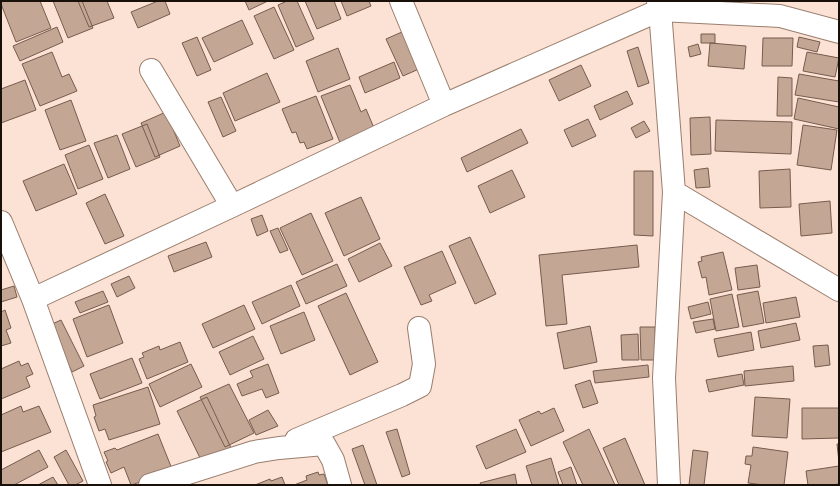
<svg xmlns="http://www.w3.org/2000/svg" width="840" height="486" font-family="'Public Sans',sans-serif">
  <rect width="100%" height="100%" fill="#fce2d4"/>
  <path fill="#c4a695" stroke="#775c4d" d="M1 1H40L51 28 16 42 1 4Z
    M53 1H82L93 28 68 38Z
    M78 1H107L114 18 89 27Z
    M158 1H165L170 14 138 28 131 12Z
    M245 1H268L249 10Z
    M287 1H297L314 39 296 47 278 5Z
    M305 1H334L341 19 317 29Z
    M341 1H369L371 6 347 16Z
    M274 7 294 50 274 59 254 16Z
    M242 20 253 44 214 62 202 38Z
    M57 27 63 42 20 61 13 46Z
    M402 32 419 69 403 76 386 39Z
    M701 34H715V43H701Z
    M197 37 211 70 197 76 182 43Z
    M799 37 820 42 817 52 797 47Z
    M763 38H793L792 66H762Z
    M710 43 746 46 744 69 708 66Z
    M698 44 701 54 690 57 688 47Z
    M638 47 649 83 638 87 627 51Z
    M338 48 350 79 318 92 306 61Z
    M52 52 62 77 69 74 77 91 40 106 22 64Z
    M807 52 839 58 835 77 803 71Z
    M394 62 400 78 365 93 359 77Z
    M581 65 591 86 559 101 549 80Z
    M267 73 280 102 235 121 223 93Z
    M799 74 839 81V102L795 95Z
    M778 77 792 78V116H777Z
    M25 80 36 110 1 123V89Z
    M350 85 361 112 366 109 374 128 341 145 321 96Z
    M627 91 633 104 600 120 594 106Z
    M316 96 333 139 307 149 304 142 300 143 296 132 292 133 282 109Z
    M221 97 236 131 223 137 208 102Z
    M798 98 839 107V129L794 119Z
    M71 100 86 141 60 150 45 110Z
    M166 112 180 146 155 157 141 123Z
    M710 117 711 154 691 155 690 118Z
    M588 119 596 136 572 147 564 130Z
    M716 120 792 122 791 154 715 151Z
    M644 121 650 131 636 138 631 128Z
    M147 124 160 157 136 167 122 134Z
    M803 125 837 130 831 170 797 165Z
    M521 129 528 143 467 172 461 158Z
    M117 135 130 169 108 178 94 143Z
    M89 145 103 179 78 189 65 155Z
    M64 164 77 194 36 211 23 181Z
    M708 168 710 187 696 188 694 170Z
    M790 169 791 207 760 208 759 171Z
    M512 170 525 197 490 213 478 186Z
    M634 171H653V236L634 235Z
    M105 194 124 236 105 244 86 203Z
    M361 197 380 239 344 256 325 213Z
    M830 201 832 233 801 236 799 204Z
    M311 213 333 261 302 275 280 228Z
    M262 215 268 231 257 236 251 219Z
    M278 228 288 250 280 253 270 231Z
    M470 237 496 294 475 304 449 246Z
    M206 242 212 257 174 272 168 256Z
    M380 243 392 266 359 282 348 259Z
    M637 245 639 267 562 275 567 324 546 326 539 255Z
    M442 251 456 283 429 295 432 301 421 305 404 267Z
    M723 252 732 290 709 295 706 277 702 278 698 262 702 261 701 257Z
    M337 264 347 286 306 304 296 282Z
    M757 265 760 287 738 290 735 268Z
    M129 276 135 288 117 297 111 284Z
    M291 285 300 306 262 324 252 302Z
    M14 286 17 297 1 302V290Z
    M103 291 108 302 80 313 75 302Z
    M758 291 764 323 743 327 737 295Z
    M346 293 378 362 350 375 318 306Z
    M732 294 739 327 716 331 710 299Z
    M796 297 800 317 766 323 763 303Z
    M708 302 711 314 691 319 688 307Z
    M109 305 123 343 87 357 73 319Z
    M244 305 255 329 213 348 202 324Z
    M5 310 11 328 6 330 11 343 1 346V312Z
    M304 312 315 340 281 354 270 326Z
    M713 319 715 329 696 333 693 322Z
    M61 320 84 366 72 372 50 325Z
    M796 323 800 340 761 348 758 331Z
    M590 326 597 362 564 369 557 333Z
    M640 327H655L656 360H641Z
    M751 332 754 350 718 357 714 339Z
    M638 334 639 360H622L621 335Z
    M253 336 264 359 230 375 219 352Z
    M180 342 188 362 147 379 139 359 144 357 142 353 159 346 160 350Z
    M828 345 830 365 815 367 813 346Z
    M132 358 142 383 100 399 90 374Z
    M19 361 21 366 28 363 33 374 26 377 30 387 1 399V369Z
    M191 364 202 387 160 407 149 384Z
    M268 364 279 393 266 398 262 389 242 396 237 384 253 377 250 371Z
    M648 365 649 377 595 383 593 371Z
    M793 366 794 381 745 386 744 371Z
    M742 374 744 385 709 392 706 380Z
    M590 380 598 403 583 408 575 385Z
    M229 384 254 433 225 447 200 397Z
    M148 387 160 424 109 440 105 429 99 431 94 417 96 416 93 405Z
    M207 397 232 450 203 464 177 411Z
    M755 397 790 399 787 438 752 436Z
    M21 406 23 412 39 406 51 432 1 452V415Z
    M554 408 564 431 531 446 519 420 539 411 541 414Z
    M802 408H839V438L802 439Z
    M268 410 278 426 256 435 249 420Z
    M397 429 410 474 402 477 386 432Z
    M516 429 526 452 486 469 476 446Z
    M589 429 615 485H583L563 442Z
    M158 434 172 469 132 485H131L124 467 111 473 106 462 108 461 104 452 115 448 117 450Z
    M625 438 645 485H619L603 448Z
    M837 444H839V462Z
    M363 445 377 485H365L352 449Z
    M753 447 788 452 784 485H764L748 483 751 465 745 464 746 456H752Z
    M39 450 48 467 14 485H1V470Z
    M66 450 83 481 75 485H69L54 457Z
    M693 450 708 452 704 485H689Z
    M551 458 559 485H532L526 466Z
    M839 466V484L830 485H808L806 471Z
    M571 467 577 485H563L558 472Z
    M318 472 319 475 324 474 328 485H294L307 480 306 476Z
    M515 474 517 485H481L480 483Z
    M53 477 58 485H38Z
    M282 477 285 485H255L270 479 271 481Z"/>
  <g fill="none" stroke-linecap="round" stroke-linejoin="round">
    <defs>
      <path id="minor" d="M401 1 444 105
        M658 1 660 10 674 192 664 378 669 485
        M151 70 232 206
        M674 192 839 290
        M1 222 33 299 100 485
        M33 299 232 206 444 105 660 10 780 16 839 32
        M296 440 402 395 420 386 424 364 419 328
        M150 485 254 452 279 448 324 444 333 460 340 485"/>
    </defs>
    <use href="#minor" stroke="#9a7e6e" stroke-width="24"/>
    <use href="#minor" stroke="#fff" stroke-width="22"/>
  </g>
  <rect width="840" height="486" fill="none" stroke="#1a100a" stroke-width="4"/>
</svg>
